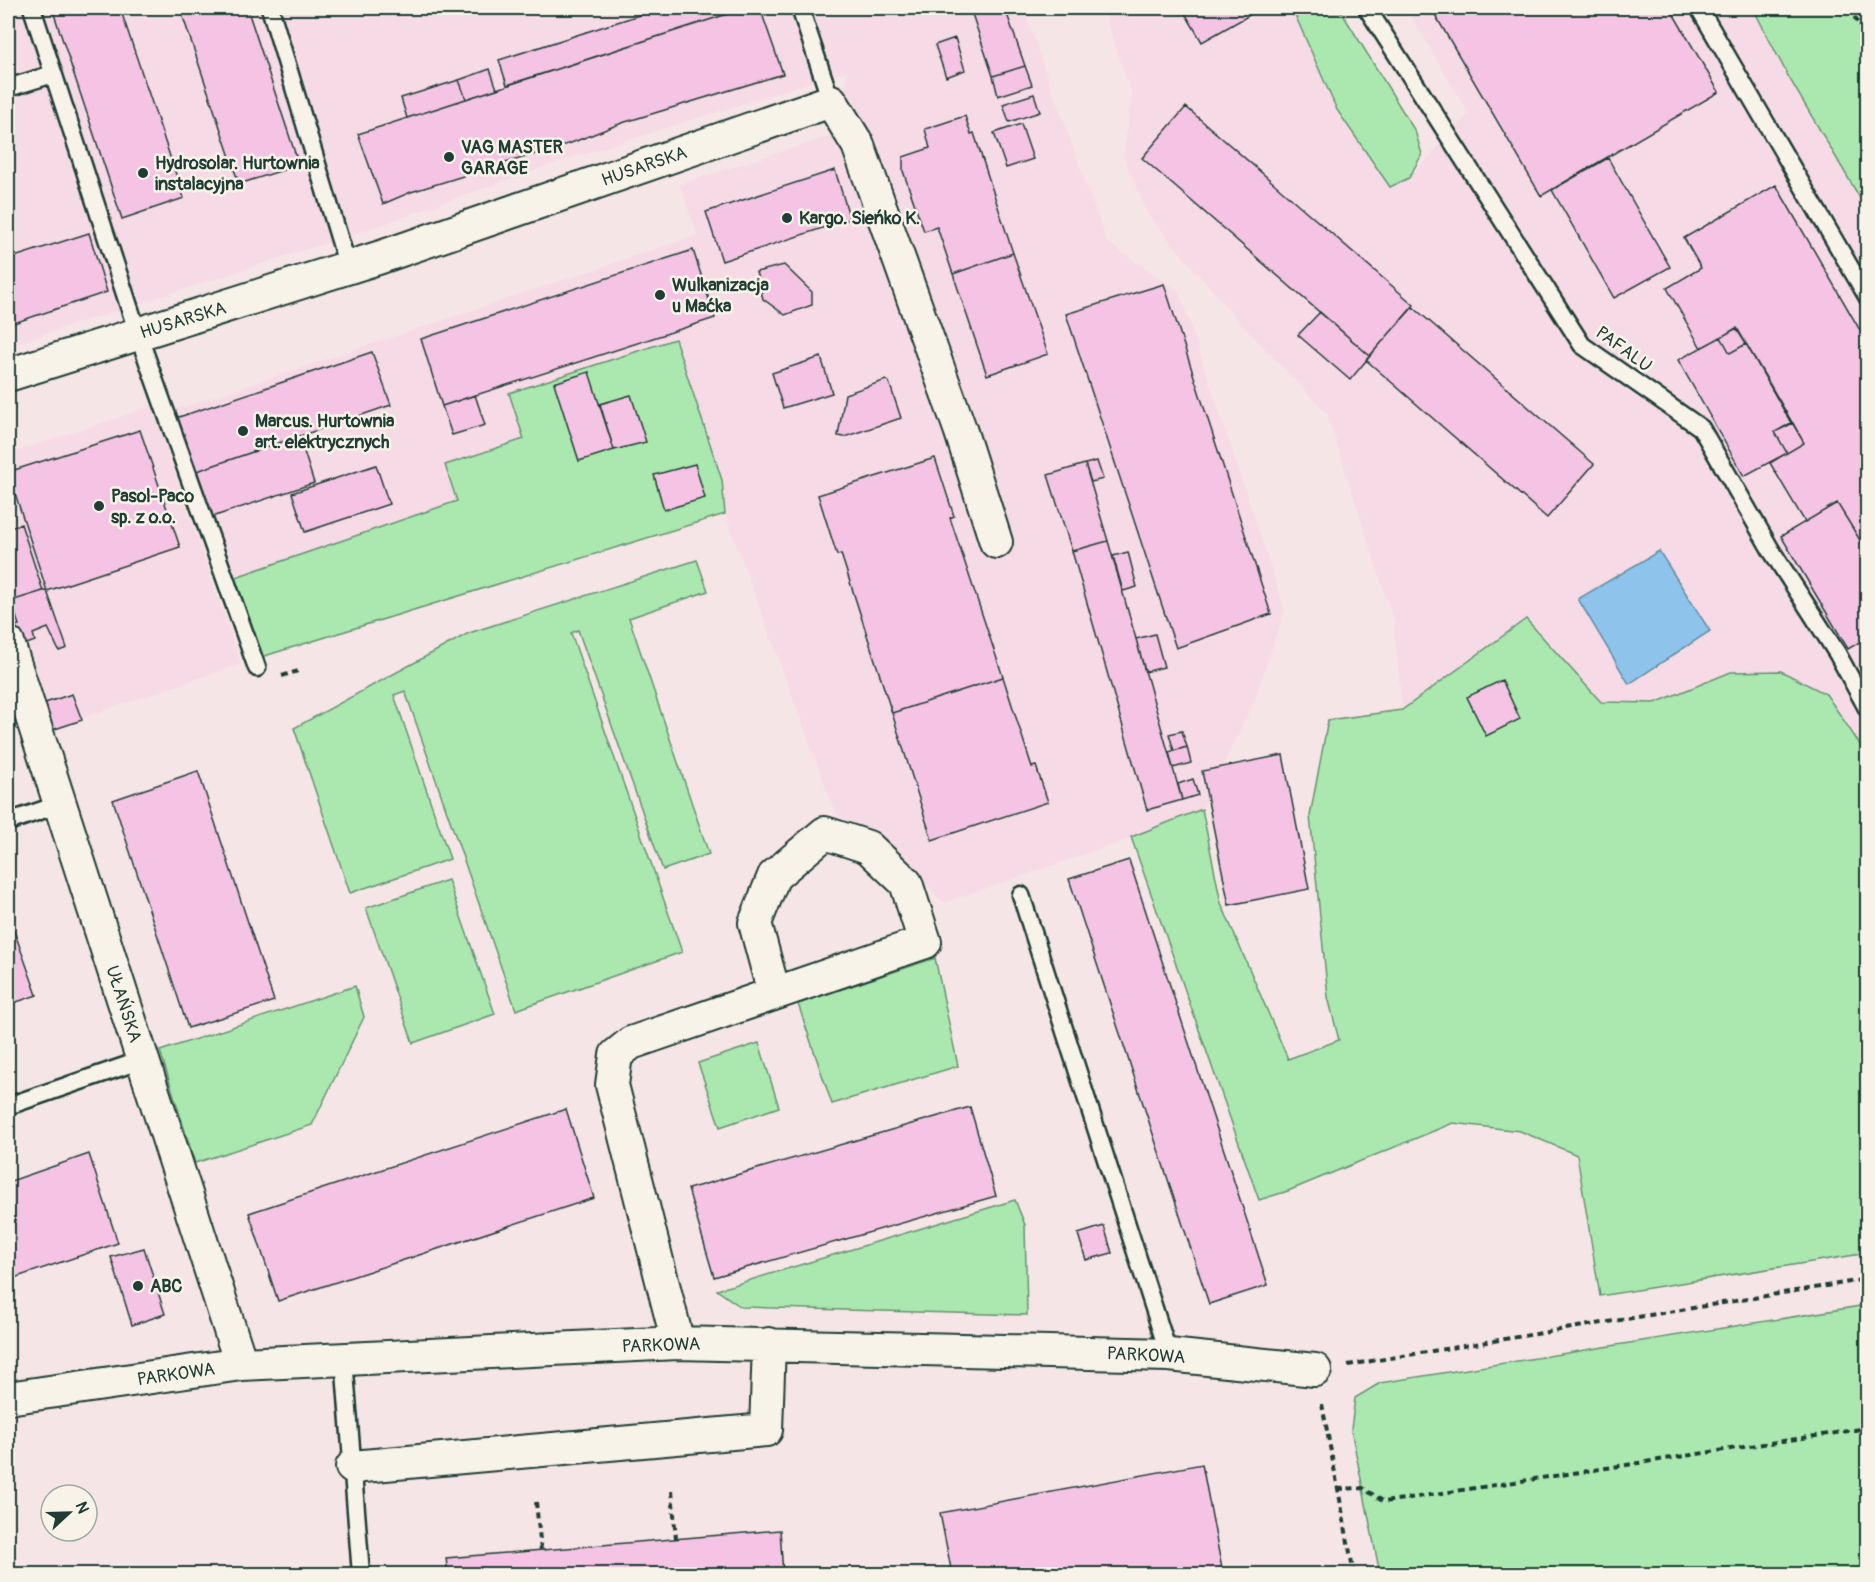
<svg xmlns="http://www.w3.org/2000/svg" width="1875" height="1582" font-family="Pangolin,sans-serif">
  <rect width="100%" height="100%" fill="#f6e5e7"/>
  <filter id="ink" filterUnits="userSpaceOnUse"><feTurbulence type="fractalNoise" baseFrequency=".0167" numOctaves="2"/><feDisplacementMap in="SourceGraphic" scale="12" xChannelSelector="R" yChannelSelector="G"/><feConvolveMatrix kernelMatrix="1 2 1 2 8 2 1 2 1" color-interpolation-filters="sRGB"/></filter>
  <g filter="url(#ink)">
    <path fill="#f6dbe6" d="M8 8H1023L1107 242 1179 291 1285 610 1256 696 1202 809 1153 831 944 903 882 837 836 815 725 514 722 480 509 393 524 439 446 465 457 501 230 579 171 411 697 235 680 184 839 133 847 71 553 164 364 231 8 346Z
      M1102 8H1292L1337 110 1390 187 1409 178 1469 114 1406 8H1753L1788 76 1867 210V755L1731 672 1655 703 1601 702 1579 680 1439 681 1402 710 1393 619 1327 414 1233 315 1148 215 1123 155 1132 95Z
      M152 406 241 664 43 731 8 614V454Z"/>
    <path fill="#abe8af" stroke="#659272" stroke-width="1.5" d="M1292 8H1339L1415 131 1422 154 1409 178 1390 187 1337 110Z
      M1753 8H1858L1868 25 1867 210 1788 76Z
      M675 339 722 480 725 514 261 657 230 579 457 501 445 465 524 439 509 393Z
      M697 560 708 591 629 618 709 854 663 870 578 630 571 633 682 952 516 1010 405 691 394 695 450 859 350 893 294 728 469 633Z
      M1526 619 1601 702 1655 703 1731 672 1781 671 1826 694 1867 755V1253L1600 1296 1577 1155 1520 1131 1453 1123 1288 1191 1259 1200 1131 837 1202 809 1221 903 1288 1059 1339 1040 1328 997 1310 816 1328 720 1402 710Z
      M448 880 495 1014 413 1043 366 908Z
      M935 958 958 1066 832 1104 798 1004Z
      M355 986 364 1017 312 1125 195 1163 160 1051Z
      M759 1043 779 1107 720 1127 698 1063Z
      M1015 1200 1025 1225 1027 1315 741 1307 717 1290Z
      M1867 1305V1574H1380L1351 1429 1355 1398 1380 1383Z"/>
    <path fill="#8ec4ec" stroke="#628ea2" stroke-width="1.5" d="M1659 551 1710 631 1629 684 1578 599Z"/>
    <path fill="#f5c4e5" stroke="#1f3d34" stroke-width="1.5" d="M52 8H120L184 198 122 219Z
      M180 8H247L299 165 239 184Z
      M661 8H746L507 85 499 60Z
      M746 8H760L783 74 622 123 571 143 411 192 383 204 358 134Z
      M970 8H1005L1025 66 993 76Z
      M1182 8H1262L1202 42Z
      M1431 8H1670L1719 92 1541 196Z
      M955 38 965 70 946 77 935 45Z
      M1025 66 1032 85 998 96 993 76Z
      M490 69 497 89 466 99 459 80Z
      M459 80 466 99 407 118 401 98Z
      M1034 94 1040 112 1009 122 1003 104Z
      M1186 107 1414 305 1370 356 1142 158Z
      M965 116 971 134 974 133 1013 253 953 274 937 227 924 231 903 171V157L930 148 925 129Z
      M1021 124 1033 159 1006 168 994 133Z
      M1608 158 1670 267 1614 298 1552 190Z
      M835 170 850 219 722 261 706 212Z
      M1776 185 1868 344V553L1837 503 1805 522 1770 463 1804 443 1737 328 1701 348 1667 288 1701 268 1684 238Z
      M89 233 107 292 8 325V259Z
      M693 250 715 318 442 406 421 339Z
      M1013 253 1048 354 987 375 953 274Z
      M784 265 812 292V305L785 315 763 299 756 272Z
      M1164 284 1271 614 1176 648 1066 314Z
      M1413 307 1594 464 1547 518 1366 360Z
      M1320 312 1370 356 1350 380 1298 335Z
      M1736 328 1746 344 1730 353 1721 337Z
      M1721 337 1730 353 1746 344 1791 423 1775 432 1787 453 1744 476 1678 360Z
      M372 352 391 405 197 471 176 418Z
      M821 357 832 393 783 408 772 373Z
      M589 372 614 450 579 461 554 383Z
      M886 380 889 382 901 418 844 437 838 436 845 394Z
      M475 395 485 425 452 435 442 406Z
      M631 395 646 442 614 450 600 404Z
      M1793 423 1804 443 1787 453 1775 432Z
      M140 430 180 547 47 591 8 472Z
      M299 436 314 483 212 517 197 471Z
      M935 458 954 516 950 518 1003 677 892 713 841 554 837 555 818 495Z
      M1097 461 1103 479 1091 482 1085 464Z
      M695 464 705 498 664 510 654 475Z
      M1085 464 1108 541 1072 551 1048 475Z
      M376 465 389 504 305 532 292 493Z
      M1837 503 1868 553V637L1848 649 1781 536Z
      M21 524 43 591 8 602V529Z
      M1108 541 1182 800 1147 810 1072 551Z
      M1128 552 1137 587 1123 591 1113 556Z
      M43 591H47L67 648 59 651 48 628 33 634 35 641 21 646 15 626 19 625 11 601Z
      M1155 634 1164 667 1145 672 1136 639Z
      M1003 677 1032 767 1036 766 1048 802 932 840 892 713Z
      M1502 680 1520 719 1486 736 1467 697Z
      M72 694 82 720 46 732 36 706Z
      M1182 731 1187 747 1174 751 1169 734Z
      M1187 747 1191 763 1173 768 1169 752Z
      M1283 755 1309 889 1229 905 1202 771Z
      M198 771 274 1001 188 1028 113 800Z
      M1193 779 1198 795 1182 800 1178 784Z
      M1129 860 1268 1285 1209 1304 1069 879Z
      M8 914 37 995 8 1005Z
      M970 1107 996 1196 714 1277 688 1189Z
      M566 1109 594 1198 278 1301 249 1213Z
      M89 1154 118 1243 8 1280V1182Z
      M1104 1226 1112 1253 1086 1260 1078 1234Z
      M144 1248 165 1314 132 1325 111 1257Z
      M1202 1464 1223 1574H952L940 1513Z
      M780 1530 783 1574H448L446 1558Z"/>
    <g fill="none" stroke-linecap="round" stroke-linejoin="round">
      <defs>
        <path id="service" d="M32 8 138 334 257 668
          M270 8 348 267
          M800 8 831 101
          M1367 8 1582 345 1701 428 1771 550 1837 653 1868 710
          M1699 8 1868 298
          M8 88 53 74
          M8 822 60 804
          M1021 895 1169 1355
          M8 1106 142 1060
          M344 1359 361 1574"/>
        <path id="minor" d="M8 375 381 257 831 101 858 145 960 429 996 542
          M8 643 241 1364
          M678 1343 612 1085 616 1055 631 1043 925 942 906 883 868 847 825 833 774 876 755 923 774 993
          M8 1398 241 1364 678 1343 1169 1355 1315 1370
          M352 1467 766 1430 769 1344"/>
      </defs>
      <use href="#service" stroke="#1f3d34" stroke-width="21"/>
      <use href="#minor" stroke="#1f3d34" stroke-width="36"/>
      <path stroke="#1f3d34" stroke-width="4" stroke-dasharray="6 4.5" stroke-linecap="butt" d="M1849 8 1868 40
        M282 676 298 671
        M1348 1365 1868 1279
        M1322 1404 1354 1574
        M1338 1489 1363 1488 1384 1502 1868 1428
        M672 1491 676 1539
        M536 1502 541 1550"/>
      <use href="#service" stroke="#f7f3e8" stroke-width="16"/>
      <use href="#minor" stroke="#f7f3e8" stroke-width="32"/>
    </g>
  </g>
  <g fill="#1f3d34" stroke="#f7f3e8" stroke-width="2">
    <circle cx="449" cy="157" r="6"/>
    <circle cx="143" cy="173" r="6"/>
    <circle cx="787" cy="218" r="6"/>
    <circle cx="660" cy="295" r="6"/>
    <circle cx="243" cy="431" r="6"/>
    <circle cx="99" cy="506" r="6"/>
    <circle cx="138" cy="1286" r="6"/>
  </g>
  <g text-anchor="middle" stroke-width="5" stroke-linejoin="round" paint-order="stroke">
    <g font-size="18" font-weight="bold" fill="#1f3d34" stroke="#f7f3e8" text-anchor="start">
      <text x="461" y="153">VAG MASTER<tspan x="461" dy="21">GARAGE</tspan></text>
      <text x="155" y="169">Hydrosolar. Hurtownia<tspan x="155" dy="21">instalacyjna</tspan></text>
      <text x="799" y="224">Kargo. Sieńko K.</text>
      <text x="672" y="291">Wulkanizacja<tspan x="672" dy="21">u Maćka</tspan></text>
      <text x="255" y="427">Marcus. Hurtownia<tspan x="255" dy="21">art. elektrycznych</tspan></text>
      <text x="111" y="502">Pasol-Paco<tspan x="111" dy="21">sp. z o.o.</tspan></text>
      <text x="150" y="1292">ABC</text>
    </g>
    <g font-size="18" fill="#1f3d34" stroke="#f7f3e8">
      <text transform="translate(644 166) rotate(-19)" y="6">HUSARSKA</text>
      <text transform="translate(183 320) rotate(-17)" y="6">HUSARSKA</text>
      <text transform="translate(1624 349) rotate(36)" y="6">PAFALU</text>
      <text transform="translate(124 1004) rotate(72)" y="6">UŁAŃSKA</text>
      <text transform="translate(661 1345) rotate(-2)" y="6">PARKOWA</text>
      <text transform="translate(1146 1355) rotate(3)" y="6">PARKOWA</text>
      <text transform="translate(176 1374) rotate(-8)" y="6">PARKOWA</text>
    </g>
  </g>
  <rect width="1875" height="1582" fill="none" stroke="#f7f3e8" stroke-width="30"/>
  <rect x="15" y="15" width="1845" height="1552" fill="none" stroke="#1f3d34" stroke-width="2" filter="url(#ink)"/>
  <g transform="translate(69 1513) rotate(68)"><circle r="28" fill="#f7f3e8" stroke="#a1aaa0" stroke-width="1.5"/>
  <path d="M0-4.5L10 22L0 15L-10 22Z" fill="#1f3d34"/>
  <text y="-9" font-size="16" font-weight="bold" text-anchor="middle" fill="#1f3d34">N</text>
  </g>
</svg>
